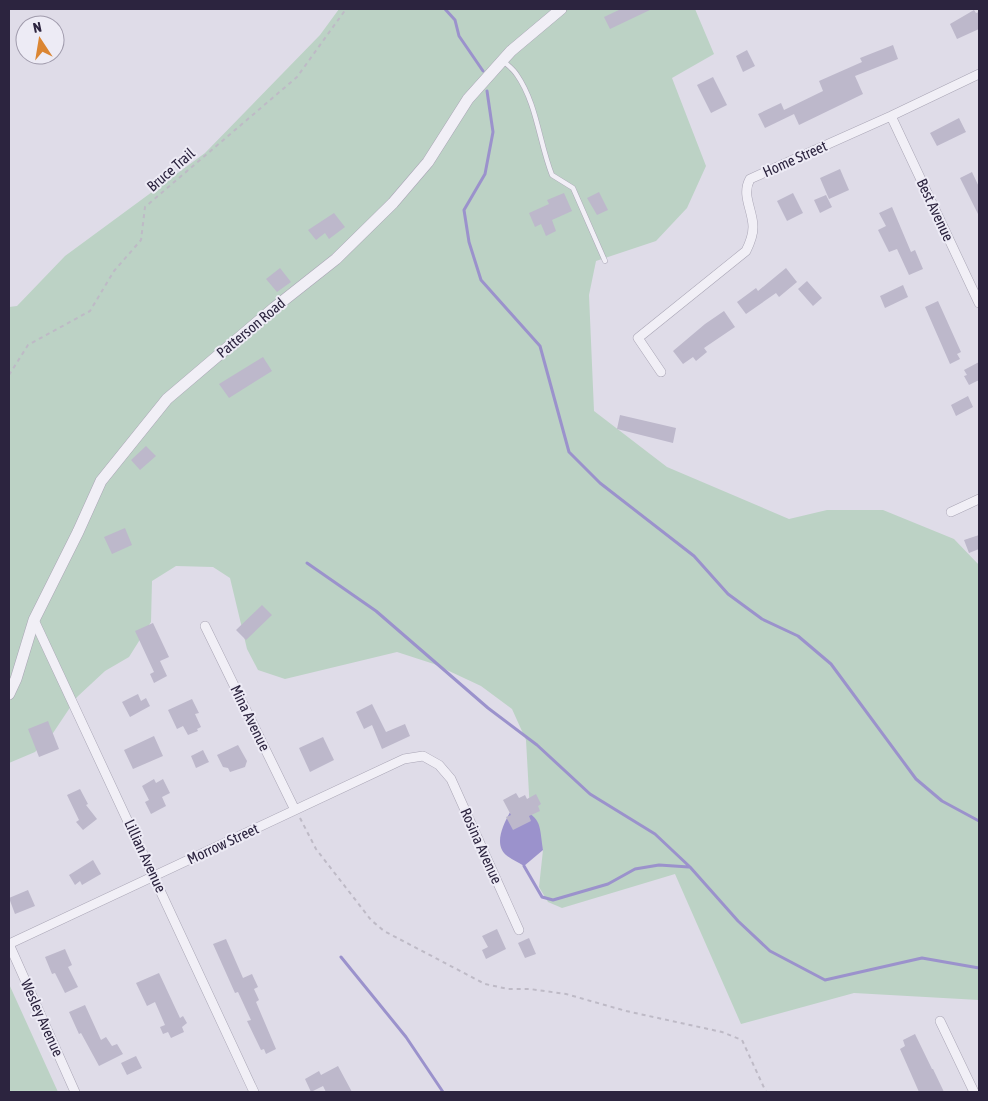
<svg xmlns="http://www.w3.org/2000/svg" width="988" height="1101" font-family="'Asap Condensed',sans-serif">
  <rect width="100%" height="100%" fill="#dfdce8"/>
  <path fill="#bcd2c5" d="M339 9H695L714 54 672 78 706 166 687 208 656 241 596 261 589 295 594 411 667 467 789 519 827 510H883L954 539 979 565V1000L854 993 741 1024 675 874 562 908 548 902 539 887 543 850 530 812 526 740 512 709 481 686 434 664 397 652 285 679 258 670 247 649 230 578 213 567 176 566 152 581 151 622 129 657 105 671 77 697 53 733 35 752 9 763V307L17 306 65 256 205 153 320 35Z
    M9 984 58 1092H9Z"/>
  <path fill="#9b92cc" d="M513 807C542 816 539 822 543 850L524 866C518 862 511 859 506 855 492 843 506 819 513 807Z"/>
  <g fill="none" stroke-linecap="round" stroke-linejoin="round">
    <path stroke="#9b92cc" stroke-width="3" d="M445 9 455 20 459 36 483 71
      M487 91 493 132 485 174 464 210 469 242 481 280 540 346 569 452 600 483 694 556 728 594 762 619 798 636 831 664 916 779 942 801 979 821
      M307 563 376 611 488 708 537 745 590 794 655 834 690 867 738 921 770 951 825 980 922 958 979 968
      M524 866 542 897 553 900 608 884 635 869 659 865 689 867
      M341 957 406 1037 443 1092"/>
  </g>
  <path fill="#bdb8cb" d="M621 9H652L610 29 604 17Z
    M974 10 976 13 979 12V29L957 39 950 24Z
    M893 45 898 59 855 76 863 94 799 125 794 114 765 128 758 114 781 103 784 110 823 91 819 81 862 62 860 58Z
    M747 50 755 66 743 72 736 56Z
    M713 77 727 105 711 113 697 85Z
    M959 118 966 132 937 146 930 133Z
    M840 169 849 190 829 199 820 178Z
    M972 172 979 187V216L960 178Z
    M599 192 608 210 597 215 587 198Z
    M564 193 572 211 552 220 556 231 546 236 541 224 535 227 529 213 549 204 547 200Z
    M793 193 803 213 787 221 777 201Z
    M826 195 832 207 820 213 814 200Z
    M892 207 911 252 915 250 923 269 909 275 897 249 889 252 878 230 886 226 879 213Z
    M334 213 345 227 329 239 325 233 316 240 308 230Z
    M280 268 291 282 277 292 266 279Z
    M786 268 797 282 779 297 776 293 746 314 737 302 756 288 758 291Z
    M807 281 822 298 813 306 798 289Z
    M903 285 908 297 885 308 880 296Z
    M938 301 961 352 957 354 960 359 950 364 925 307Z
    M724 311 735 327 704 348 707 352 696 361 693 357 683 364 673 351 705 324Z
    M263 357 272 371 229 398 219 384Z
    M979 362V380L969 385 964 376 967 375 964 370Z
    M968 396 973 407 956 416 951 405Z
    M620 415 676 428 673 443 617 429Z
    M146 446 156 456 140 470 131 460Z
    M125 528 132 545 112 554 104 537Z
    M979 535V549L969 553 964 540Z
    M262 605 272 615 246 640 236 630Z
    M153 623 169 657 160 661 167 676 154 683 150 674 154 672 135 631Z
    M138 694 141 701 146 698 150 706 130 717 122 702Z
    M192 699 199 713 195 714 201 727 197 729 198 731 188 735 183 726 177 729 168 710Z
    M372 704 386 732 405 724 410 736 382 749 372 725 364 729 356 712Z
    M48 721 59 749 39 757 28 729Z
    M154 736 163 756 133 769 124 750Z
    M323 737 334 760 310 772 299 748Z
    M238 745 247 761 245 767 230 772 228 768 223 767 217 755Z
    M203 750 209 762 196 768 191 756Z
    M154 779 156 783 163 779 170 793 162 797 166 806 151 814 145 802 149 800 142 786Z
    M80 789 88 804 86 805 97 819 83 830 76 822 79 820 67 795Z
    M516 793 519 798 525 795 527 799 536 794 541 804 538 806 540 811 529 816 531 821 513 830 506 817 511 815 503 800Z
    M93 860 101 874 82 885 80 881 75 885 69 875Z
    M28 890 35 906 15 914 9 898Z
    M497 929 506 949 486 959 482 950 488 947 482 936Z
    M529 938 536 954 525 958 518 943Z
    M226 939 243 978 252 974 258 987 254 989 259 1000 256 1002 276 1049 266 1054 264 1049 261 1050 247 1021 251 1020 238 992 235 993 213 944Z
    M65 949 72 965 68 967 78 987 65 993 55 973 52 974 45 957Z
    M159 973 180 1018 183 1016 187 1023 182 1027 184 1032 171 1038 168 1032 163 1034 160 1027 165 1025 155 1002 147 1006 136 983Z
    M85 1005 101 1040 106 1037 112 1046 117 1044 123 1054 99 1066 81 1033 79 1034 69 1012Z
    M915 1034 932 1069H933L944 1092H919L900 1049 905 1046 903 1040Z
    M136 1056 142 1068 127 1075 121 1063Z
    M338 1066 352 1092H326L323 1086 311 1092 305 1079 319 1071 321 1075Z"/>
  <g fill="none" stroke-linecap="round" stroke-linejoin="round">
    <defs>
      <path id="service" d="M503 61C508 65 514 70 517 75 537 104 539 142 552 175L573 188 605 261"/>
      <path id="minor" d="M891 116 979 303
        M661 372 638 338 746 251C750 243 753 235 753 227 753 210 741 195 750 179L891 116 979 74
        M951 512 979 499
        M34 620 254 1092
        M205 626 295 810
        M9 944 404 759 423 756 439 765 451 779 519 930
        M9 944 75 1092
        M940 1021 974 1092"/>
      <path id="tertiary" d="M9 694 16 679 34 620 78 532 101 481 167 399 274 308 336 259 393 203 428 162 468 99 511 51 561 9"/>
    </defs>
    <use href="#service" stroke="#a9a5b5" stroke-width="5.5"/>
    <use href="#minor" stroke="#a9a5b5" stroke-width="10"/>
    <use href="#tertiary" stroke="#a9a5b5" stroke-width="12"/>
    <path stroke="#bebac6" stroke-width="2" stroke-dasharray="4 4" stroke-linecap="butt" d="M9 375 28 345 90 311 114 271 141 240 145 207 297 77 346 9
      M300 818 316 849 371 920 384 931 485 984 508 989H530L566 994 626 1011 722 1032 742 1040 766 1092"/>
    <use href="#service" stroke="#f1eff6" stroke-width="4.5"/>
    <use href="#minor" stroke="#f1eff6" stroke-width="9"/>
    <use href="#tertiary" stroke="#f1eff6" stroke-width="11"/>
  </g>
  <g text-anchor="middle" stroke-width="4" stroke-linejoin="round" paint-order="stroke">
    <g font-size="15" fill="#2c243f" stroke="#edebf5">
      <text transform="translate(795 159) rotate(-24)" y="5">Home Street</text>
      <text transform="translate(171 170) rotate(-41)" y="5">Bruce Trail</text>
      <text transform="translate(935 210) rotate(65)" y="5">Best Avenue</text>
      <text transform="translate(251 328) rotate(-40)" y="5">Patterson Road</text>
      <text transform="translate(250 718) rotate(64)" y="5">Mina Avenue</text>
      <text transform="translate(223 844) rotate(-25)" y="5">Morrow Street</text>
      <text transform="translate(481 846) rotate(66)" y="5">Rosina Avenue</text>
      <text transform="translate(145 856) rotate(65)" y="5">Lillian Avenue</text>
      <text transform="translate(42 1018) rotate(66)" y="5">Wesley Avenue</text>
    </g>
  </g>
  <rect width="988" height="1101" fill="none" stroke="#2c243f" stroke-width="20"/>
  <g transform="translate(40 40) rotate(348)"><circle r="24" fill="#edebf5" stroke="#a09bac"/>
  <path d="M0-4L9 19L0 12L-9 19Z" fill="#db8532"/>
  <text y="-8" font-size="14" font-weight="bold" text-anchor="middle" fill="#2c243f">N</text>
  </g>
</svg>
